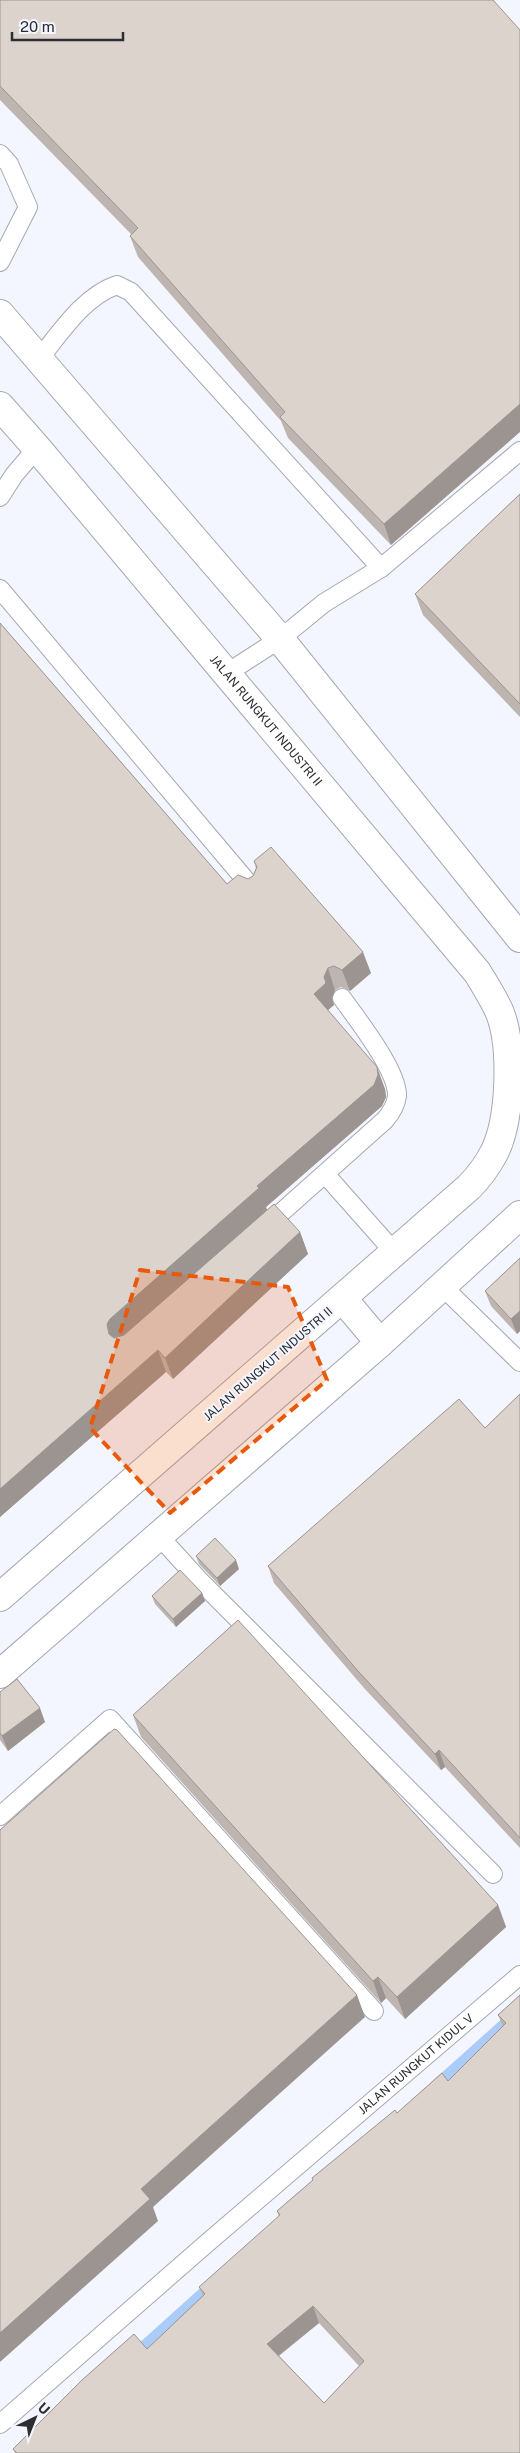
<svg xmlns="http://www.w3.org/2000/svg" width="520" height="2453" font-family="'Public Sans',sans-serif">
  <rect width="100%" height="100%" fill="#f3f5ff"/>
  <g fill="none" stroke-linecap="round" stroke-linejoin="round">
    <path stroke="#abcbf8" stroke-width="11" d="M434 2087 520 2010
      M134 2355 213 2284"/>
    <defs>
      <g id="service">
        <path d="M0 154 9 164 28 207 0 262"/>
        <path d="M39 359C61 332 84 296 117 285L131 292 381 568 324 603 280 639 227 673"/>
        <path d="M0 497 14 475 37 448"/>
        <path d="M381 568 520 451"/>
        <path d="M0 589 254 890"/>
        <path d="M325 1174 395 1253"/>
        <path d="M265 1227 385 1120C391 1113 396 1105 397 1096 398 1071 357 1019 342 998"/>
        <path d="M443 1287 520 1362"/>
        <path d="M159 1536 199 1580 493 1874"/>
        <path d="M0 1816 110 1719 374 2011"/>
        <path id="s1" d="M0 2424 206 2244 520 1975"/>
      </g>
      <g id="minor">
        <path d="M0 314 280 639 520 938"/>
        <path id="s2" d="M0 406 37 448 477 972C485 985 494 999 500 1013 513 1047 511 1120 494 1153 487 1166 479 1177 469 1187L0 1597"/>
        <path d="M343 1299 380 1343"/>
        <path d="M0 1674 380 1343 520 1215"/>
      </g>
    </defs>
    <use href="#service" stroke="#a6a8b1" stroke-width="20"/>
    <use href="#minor" stroke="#a6a8b1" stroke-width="30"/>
    <use href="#service" stroke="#fff" stroke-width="18"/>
    <use href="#minor" stroke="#fff" stroke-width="28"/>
  </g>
  <path fill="#beb5b0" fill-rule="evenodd" d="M0 0H493L391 545 288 438 281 421 138 257 130 236 131 234 0 100Z
    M520 494V717L423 615 415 594Z
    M0 623 227 884 248 879 253 876 256 868 254 861 371 973 350 991 341 987 335 990 332 998 334 1005 328 1010 385 1089 386 1097 382 1106 266 1207 267 1210 300 1232 308 1254 173 1379 166 1372 0 1517Z
    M520 1258V1331L517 1334 491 1306 485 1291Z
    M520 1394V1848L445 1767 441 1770 364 1688 274 1583 268 1566 485 1428Z
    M196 1556 239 1569 220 1586 199 1564Z
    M202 1593 205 1601 176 1627 155 1604 152 1596Z
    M0 1692 45 1722 8 1751 0 1740Z
    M133 1715 498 1905 506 1927 405 2019 386 1998 381 2003 141 1737Z
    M520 1995V2453H15L13 2449 147 2349 203 2296 199 2287 279 2217 277 2211 313 2180 312 2178 397 2113 448 2081 503 2027 498 2015ZM319 2323 359 2366 324 2403 279 2356Z"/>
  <path fill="#9b9490" d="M520 404V432L391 545 384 524Z
    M363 952 371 973 350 991 342 970Z
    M328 968 335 990 332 998 334 1005 322 1015 314 994 324 977Z
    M377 1067 385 1089 386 1097 382 1106 266 1207 267 1210 118 1341 109 1334 107 1324 110 1319 257 1186Z
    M300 1232 308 1254 173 1379 165 1358Z
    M520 1311V1331L517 1334 511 1319Z
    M158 1350 166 1372 0 1517V1489Z
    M236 1560 239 1569 220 1586 217 1578Z
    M202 1593 205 1601 176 1627 173 1619Z
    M40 1708 45 1722 8 1751 2 1736Z
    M439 1750 445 1767 441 1770 435 1754Z
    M498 1905 506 1927 405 2019 397 1997Z
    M378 1977 386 1998 381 2003 373 1981Z
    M357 1995 365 2017 153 2207 158 2221 0 2362V2333L141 2189Z
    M313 2306 319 2323 273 2360 267 2344Z"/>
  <path fill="#ddd3cd" stroke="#9b9490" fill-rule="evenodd" d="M0 0H493L520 30V404L384 524 280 417 285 412 130 236 138 228 0 86Z
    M520 494V704L415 594Z
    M0 623 227 884 238 875 248 879 253 876 257 867 254 861 271 847 363 952 342 970 334 966 328 968 324 977 326 983 314 994 377 1067 378 1075 374 1085 257 1186 259 1188 110 1319 107 1324 109 1334 114 1338 124 1335 274 1204 300 1232 165 1358 158 1350 0 1489Z
    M520 1258V1311L511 1319 485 1291Z
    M520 1394V1838L439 1750 435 1754 358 1671 268 1566 459 1399 485 1428Z
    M215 1538 236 1560 217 1578 196 1556Z
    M180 1570 202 1593 173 1619 152 1596Z
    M238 1620 498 1905 397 1997 378 1977 373 1981 133 1715Z
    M17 1679 40 1708 2 1736 0 1733V1692Z
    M114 1729 117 1730 357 1995 141 2189 150 2199 0 2333V1830Z
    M520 1995V2453H17L13 2449 82 2380 134 2334 147 2349 205 2294 199 2287 280 2215 277 2211 313 2180 312 2178 395 2110 397 2113 442 2073 448 2081 506 2023 498 2015ZM313 2306 364 2361 324 2403 267 2344Z"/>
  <path fill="#e8590c" fill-opacity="0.2" stroke="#e8590c" stroke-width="4" stroke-dasharray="10 6" stroke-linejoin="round" d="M140 1270 288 1287 327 1380 170 1513 90 1428Z"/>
  <g text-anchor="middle" stroke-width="4" stroke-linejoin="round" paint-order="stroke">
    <g font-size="12" fill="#2c2d30" stroke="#f3f5ff">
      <text dy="4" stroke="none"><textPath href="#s2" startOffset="412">JALAN RUNGKUT INDUSTRI II</textPath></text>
      <text transform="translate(268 1364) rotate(-41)" y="4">JALAN RUNGKUT INDUSTRI II</text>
      <text dy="4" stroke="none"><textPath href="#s1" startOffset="550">JALAN RUNGKUT KIDUL V</textPath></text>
    </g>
  </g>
  <g transform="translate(35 2418) rotate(43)" stroke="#f3f5ff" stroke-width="4" paint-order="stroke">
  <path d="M0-4L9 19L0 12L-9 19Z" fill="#2c2d30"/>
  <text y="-8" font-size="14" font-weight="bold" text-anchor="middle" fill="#2c2d30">U</text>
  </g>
  <path d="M12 32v8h111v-8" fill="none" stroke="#2c2d30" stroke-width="2.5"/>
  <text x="20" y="32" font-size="15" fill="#2c2d30" stroke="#f3f5ff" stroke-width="4" paint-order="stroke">20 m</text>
</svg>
